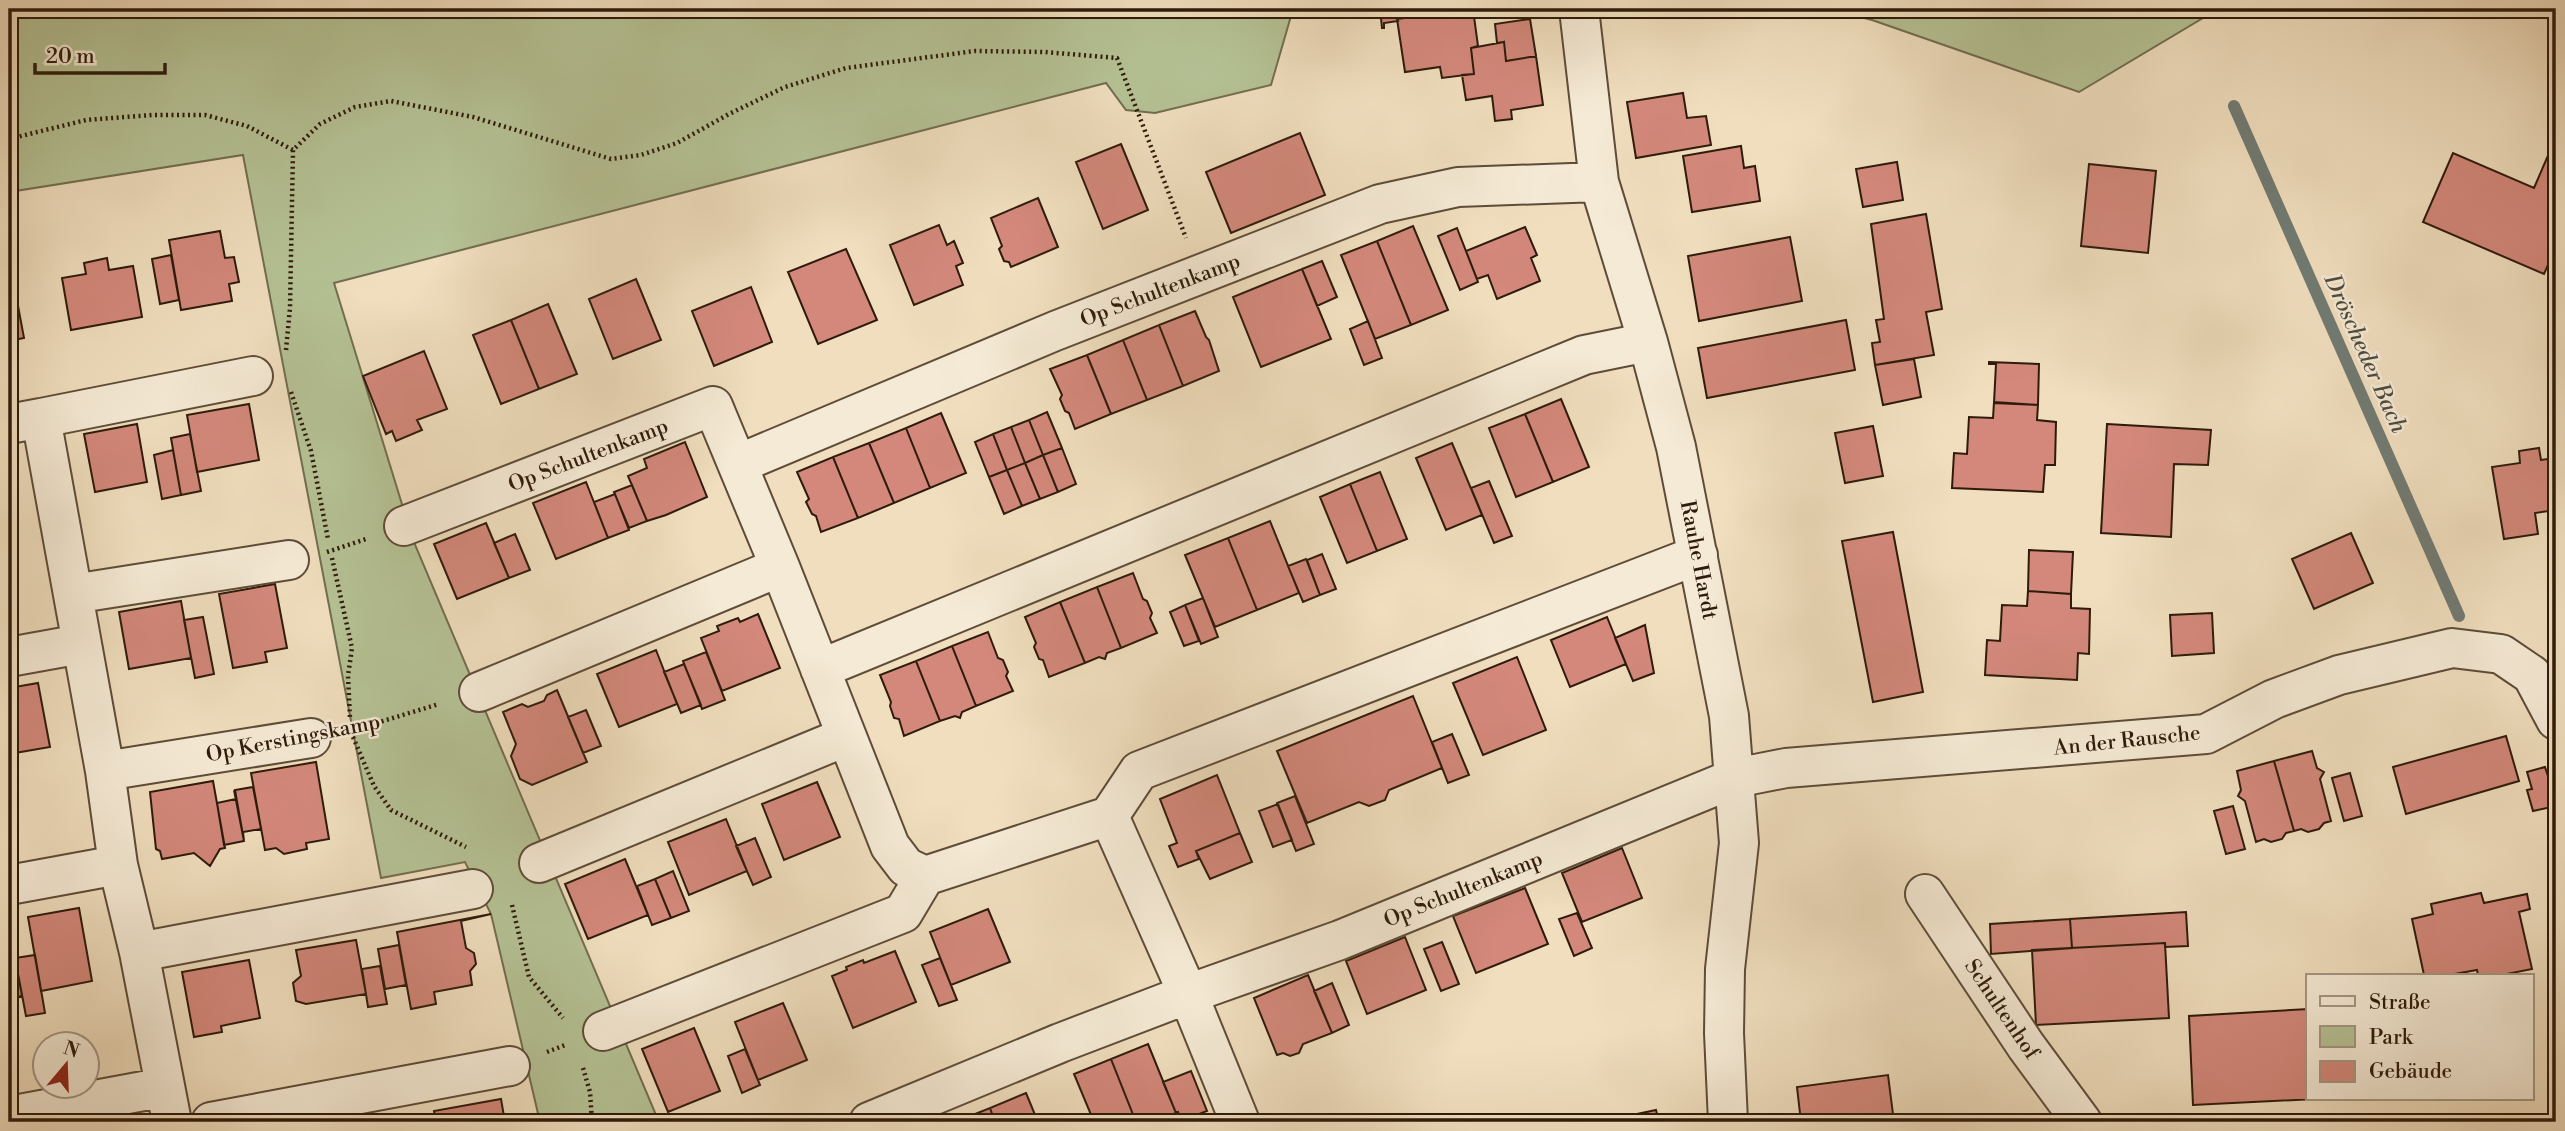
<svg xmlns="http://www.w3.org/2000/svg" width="2565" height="1131" font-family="'Libre Bodoni',serif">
  <rect width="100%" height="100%" fill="#f0debe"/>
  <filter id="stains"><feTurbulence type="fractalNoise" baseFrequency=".00286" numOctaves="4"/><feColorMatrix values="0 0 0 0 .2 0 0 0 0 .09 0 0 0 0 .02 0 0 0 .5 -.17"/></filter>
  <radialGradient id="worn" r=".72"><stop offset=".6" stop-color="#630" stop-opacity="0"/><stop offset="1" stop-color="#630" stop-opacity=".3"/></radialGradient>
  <path fill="#b5c295" stroke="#726e50" stroke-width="2" d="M51 9H1293L1271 85 1155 113 1126 110 1106 83 334 283 413 540 659 1122H540L491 914 465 862 381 878 243 155 9 192V12Z
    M1829 9H2218L2079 92 1872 20Z"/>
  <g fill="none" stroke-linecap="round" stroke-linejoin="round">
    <path stroke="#717b73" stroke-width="12" d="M2234 106 2459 616"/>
  </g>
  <path fill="#d3887b" stroke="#2e1b0b" stroke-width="2" d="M1380 9H1433V13L1397 19 1398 21 1384 23V28H1382Z
    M1473 9 1478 46 1471 48 1474 74 1442 78 1440 67 1405 72 1397 19Z
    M1530 19 1536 56 1506 61 1504 42 1497 43 1495 24Z
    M1504 42 1506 61 1536 56 1543 105 1511 110 1512 119 1495 121 1492 96 1466 100 1462 75 1474 74 1471 48Z
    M1683 93 1687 118 1706 116 1711 145 1636 158 1627 102Z
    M1300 133 1325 195 1231 233 1206 172Z
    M2556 137V247L2544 274 2423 222 2453 153 2534 188Z
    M1121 144 1148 210 1103 229 1076 162Z
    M1741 146 1744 168 1755 166 1760 201 1692 212 1683 156Z
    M1897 162 1903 200 1863 207 1856 169Z
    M2089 164 2156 171 2148 253 2081 246Z
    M1038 198 1058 247 1011 267 1009 262 1004 261 999 249 1002 246 991 218Z
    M1926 214 1942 309 1926 312 1934 355 1875 365 1872 343 1880 342 1876 320 1884 319 1871 224Z
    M939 225 947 245 954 241 963 263 956 266 963 285 914 305 890 245Z
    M1413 226 1448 310 1411 325 1377 241Z
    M1525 227 1537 255 1531 258 1540 281 1497 299 1488 275 1477 279 1466 251Z
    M1457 228 1478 282 1460 290 1438 236Z
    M220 231 225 258 234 257 239 282 229 284 232 301 181 310 169 240Z
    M1790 237 1802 301 1699 321 1688 256Z
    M1377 241 1411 325 1375 339 1341 255Z
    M846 249 877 320 818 344 788 272Z
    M171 255 179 300 160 304 152 259Z
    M107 258 109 270 133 266 142 317 71 330 62 278 86 274 84 263Z
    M1322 261 1337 297 1317 306 1302 269Z
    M1302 269 1331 339 1261 367 1233 297Z
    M9 279H13L24 338 9 341Z
    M636 279 661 340 613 359 589 299Z
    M751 287 772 342 714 366 692 311Z
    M548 304 577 374 539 389 511 320Z
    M1195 311 1206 337 1209 340 1219 371 1183 386 1159 325Z
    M511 320 539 389 501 404 473 335Z
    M1846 320 1855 370 1707 398 1698 348Z
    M1368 321 1382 358 1364 365 1350 329Z
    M1159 325 1183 386 1147 400 1123 340Z
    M1123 340 1147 400 1111 414 1087 355Z
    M424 351 447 409 417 420 422 430 396 441 392 431 386 434 363 376Z
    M1087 355 1111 414 1075 429 1069 413 1065 411 1060 399 1062 395 1050 369Z
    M1914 359 1921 397 1883 405 1875 365Z
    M1989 362 2039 364 2038 405 1994 403 1996 364H1989Z
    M1561 399 1589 467 1553 482 1525 414Z
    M1994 402 2038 405 2037 420 2056 422 2055 465H2045L2043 492 1952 488 1954 453 1967 454 1969 417 1993 418Z
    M249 404 259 460 197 472 187 415Z
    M1047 412 1062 448 1043 455 1029 420Z
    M941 413 966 473 930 488 906 428Z
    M1525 414 1553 482 1516 497 1489 428Z
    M1029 420 1043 455 1025 463 1011 427Z
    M137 424 147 482 95 492 84 434Z
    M2107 424 2211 430 2208 465 2174 464 2171 537 2101 533Z
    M1873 426 1883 476 1845 483 1835 433Z
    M1011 427 1025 463 1007 470 993 434Z
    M906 428 930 488 894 503 869 443Z
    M190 434 201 491 181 495 171 438Z
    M993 434 1007 470 989 477 975 442Z
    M685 442 707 497 666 515 647 521 628 476 647 468 644 459Z
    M869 443 894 503 858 518 833 457Z
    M1452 443 1482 515 1446 530 1416 458Z
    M1062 448 1076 484 1058 492 1043 455Z
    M2539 448 2541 460 2556 458V510L2535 513 2538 534 2504 539 2492 467 2520 463 2519 451Z
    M173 450 181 495 162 499 154 455Z
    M1043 455 1058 492 1040 499 1025 463Z
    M833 457 858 518 821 532 816 516 812 514 806 502 809 499 797 472Z
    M1025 463 1040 499 1022 506 1007 470Z
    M1007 470 1022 506 1004 514 989 477Z
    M1380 472 1407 539 1377 551 1350 484Z
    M1489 481 1512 536 1494 543 1471 488Z
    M586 482 608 538 556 559 533 503Z
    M1350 484 1377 551 1347 563 1320 497Z
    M632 485 647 521 629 528 614 492Z
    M615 494 629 530 608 538 594 502Z
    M1270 521 1299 593 1257 610 1228 538Z
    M486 523 509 578 457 599 434 544Z
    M1893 532 1923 692 1873 702 1842 541Z
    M2351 533 2373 583 2314 609 2292 559Z
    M515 534 530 570 509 578 494 543Z
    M1228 538 1257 610 1215 627 1185 555Z
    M2029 550 2073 552 2071 594 2028 591Z
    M1322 554 1336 589 1320 595 1307 560Z
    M1306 559 1320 595 1303 602 1288 566Z
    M1133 573 1143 599 1147 601 1152 613 1150 618 1157 633 1121 648 1097 587Z
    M275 584 287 648 265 652 267 662 233 668 219 594Z
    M1097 587 1121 648 1107 653 1105 659 1099 657 1085 663 1060 602Z
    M2028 591 2071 594V608L2090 609 2089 654 2078 653 2077 680 1985 675 1987 640 2000 641 2002 605 2027 606Z
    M1203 598 1218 637 1201 644 1185 605Z
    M181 601 191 658 129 669 119 612Z
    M1060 602 1085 663 1049 677 1043 660 1039 659 1034 647 1036 643 1025 617Z
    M1185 605 1199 641 1184 646 1170 612Z
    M2212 613 2214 653 2172 656 2170 615Z
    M758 614 780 668 722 691 701 638 719 631 717 626 738 618 740 622Z
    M203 617 214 674 195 678 184 620Z
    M1607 617 1626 664 1570 687 1551 640Z
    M1645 625 1654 673 1633 681 1615 638Z
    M988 632 998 658 1003 660 1008 672 1006 676 1013 691 976 706 952 646Z
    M952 646 976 706 962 712 960 718 955 716 940 721 916 661Z
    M656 650 677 704 619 727 597 674Z
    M706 652 725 700 702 709 683 661Z
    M1517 657 1546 730 1483 755 1453 683Z
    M916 661 940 721 904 736 899 719 894 718 890 706 891 702 880 675Z
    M684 664 701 705 681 713 664 672Z
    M38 683 50 747 9 754V688Z
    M557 690 587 762 532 785 520 779 511 756 516 744 503 712 522 704 528 707 544 701 547 695Z
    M1413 696 1442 768 1389 790 1385 800 1369 806 1359 802 1307 823 1277 751Z
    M586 710 601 746 583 753 568 717Z
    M1452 734 1469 775 1448 783 1432 742Z
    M2506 736 2519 781 2406 814 2393 767Z
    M2312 751 2317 768 2324 772 2320 779 2331 821 2324 823 2319 829 2308 832 2301 829 2294 831 2274 761Z
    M2274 761 2294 831 2286 833 2282 839 2271 842 2264 839 2256 842 2245 801 2238 796 2241 790 2237 771Z
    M316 762 329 839 306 843 307 849 284 854 276 848 265 850 251 773Z
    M2545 767 2552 788 2556 787 2554 795 2556 806 2533 811 2527 790 2532 789 2527 772Z
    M2350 773 2362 816 2344 821 2332 778Z
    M1217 775 1240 833 1196 851 1199 859 1178 867 1169 846 1177 843 1160 799Z
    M213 781 225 848 220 849 210 866 194 853 162 859 160 851 156 849 150 792Z
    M817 782 840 837 784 860 762 804Z
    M253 787 261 829 243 832 244 841 235 790Z
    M234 790 244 841 224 845 217 803 236 799Z
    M1295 796 1314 844 1296 851 1277 803Z
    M1278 804 1292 840 1273 847 1259 811Z
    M2233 806 2245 849 2226 854 2214 811Z
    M726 819 747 871 689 895 668 842Z
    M1240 833 1252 862 1210 879 1196 851Z
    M755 838 771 877 753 885 736 846Z
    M1622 848 1642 898 1582 922 1562 873Z
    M625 859 648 915 588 939 565 884Z
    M673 871 689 911 671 918 655 879Z
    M655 879 671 918 652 925 637 886Z
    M1525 888 1548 944 1476 973 1453 916Z
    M2481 893 2484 903 2527 894 2530 909 2519 912 2532 969 2502 975H2478L2477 970 2449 975H2424L2412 919 2433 914 2431 904Z
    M79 908 92 981 41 991 28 917Z
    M988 909 1010 962 951 985 930 932Z
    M2186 912 2188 946 2165 947V943L2072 948 2070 919Z
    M1577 913 1592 948 1574 956 1559 919Z
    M491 914 461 921 466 948 474 953 476 964 470 971 472 985 434 992 436 1004 411 1009 397 932Z
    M2070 919 2072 948 1991 954 1990 924Z
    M1405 937 1426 990 1367 1014 1346 961Z
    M356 940 366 994 306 1004 296 1001 293 983 301 976 296 950Z
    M1442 942 1459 984 1441 991 1424 949Z
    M2165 943 2169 1018 2036 1025 2032 950Z
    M399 945 406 985 385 989 378 949Z
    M895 951 916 1002 853 1028 832 976 847 970 846 967 863 960 864 963Z
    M35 955 45 1013 26 1016 15 958Z
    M15 958 22 996 9 998V959Z
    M940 958 957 1000 939 1006 922 965Z
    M249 960 260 1018 221 1026 222 1032 194 1037 182 972Z
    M380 966 387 1004 368 1007 362 969Z
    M1308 975 1332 1033 1303 1044 1299 1053 1290 1056 1283 1053 1277 1055 1254 998Z
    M1332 983 1349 1025 1332 1033 1314 991Z
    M783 1003 807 1060 758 1080 735 1022Z
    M2308 1009V1098H2334L2193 1105 2189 1016Z
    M694 1028 720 1091 668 1112 642 1049Z
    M1148 1044 1176 1113 1153 1122H1136L1111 1059Z
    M745 1049 760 1085 742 1093 728 1056Z
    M1111 1059 1136 1122H1094L1074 1074Z
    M1191 1071 1207 1111 1181 1121 1178 1112 1176 1113 1163 1082Z
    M1888 1075 1894 1122H1801L1797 1087Z
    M1026 1093 1038 1122H995L990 1108Z
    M501 1099 505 1122H436L434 1111Z
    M990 1108 995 1122H955Z
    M1656 1110 1659 1122H1599Z
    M1084 1115 1087 1122H1066Z
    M394 1118 395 1122H370Z"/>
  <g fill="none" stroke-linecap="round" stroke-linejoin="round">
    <defs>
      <path id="minor" d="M1579 9 1599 182 1648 342 1676 447 1729 716 1739 843 1725 969 1724 1033 1728 1122
        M41 418 253 376
        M9 424 41 418 105 771 118 865 139 952 172 1122
        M738 464 1055 331 1380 204 1458 187 1599 182
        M404 526 713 406 780 567 890 846 906 867 925 876 1109 816 1188 994 1240 1122
        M73 594 289 560
        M9 657 81 644
        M820 669 1584 355 1648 342
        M479 692 780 567
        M105 771 311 738
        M1109 816 1139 771 1698 555
        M539 863 845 737
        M9 885 118 865
        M1925 894 2026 1046 2082 1122
        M139 952 473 889
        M603 1031 903 913 925 876
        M9 1116 165 1087
        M211 1122 510 1066
        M869 1122 1060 1043 1188 994 1340 940 1735 778 1786 768 2206 734 2274 699 2339 675 2452 648 2501 654 2532 675 2556 720"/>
    </defs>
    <use href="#minor" stroke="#5e4c38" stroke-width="42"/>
    <path stroke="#2e1b0b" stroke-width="4.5" stroke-dasharray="2 3.5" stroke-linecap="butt" d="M9 139 86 120 152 115H205L247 126 293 150
      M286 350 290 308 293 150 320 124 355 107 391 101 473 117 611 159 641 155 677 143 729 114 785 87 846 68 975 51 1045 52 1117 58 1186 238
      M291 392 311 451 328 539
      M327 552 366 539
      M332 558 352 648 348 676 350 718
      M350 731 439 704
      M353 737 374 786 391 810 466 847
      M512 905 529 977 563 1018
      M547 1052 565 1045
      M583 1068 590 1092 592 1122"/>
    <use href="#minor" stroke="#f5ead5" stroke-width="38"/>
  </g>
  <g text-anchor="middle" stroke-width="5" stroke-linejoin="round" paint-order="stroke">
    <g font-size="21" fill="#2e1b0b" stroke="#f5ead5">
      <text transform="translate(1160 290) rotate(-21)" y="7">Op Schultenkamp</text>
      <text transform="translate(588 455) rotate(-21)" y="7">Op Schultenkamp</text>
      <text transform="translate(1699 560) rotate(79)" y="7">Rauhe Hardt</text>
      <text transform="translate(293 738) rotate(-11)" y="7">Op Kerstingskamp</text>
      <text transform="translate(2127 740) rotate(-6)" y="7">An der Rausche</text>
      <text transform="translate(1463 889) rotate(-22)" y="7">Op Schultenkamp</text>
      <text transform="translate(2002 1009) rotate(56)" y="7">Schultenhof</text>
    </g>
    <g font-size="23" font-style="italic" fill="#4f4b3f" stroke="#f5ead5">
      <text transform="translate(2366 353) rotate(66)" y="8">Dröscheder Bach</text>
    </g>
  </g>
  <rect width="2565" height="1131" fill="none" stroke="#f0debe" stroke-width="35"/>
  <rect x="10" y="10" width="2544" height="1110" fill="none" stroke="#2e1b0b" stroke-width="3.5"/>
  <rect x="18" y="18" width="2530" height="1096" fill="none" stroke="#2e1b0b" stroke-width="2"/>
  <rect x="2306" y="974" width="228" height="126" fill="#f5ead5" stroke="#a59784" stroke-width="2"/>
  <rect x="2320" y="996" width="35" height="10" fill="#f5ead5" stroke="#a59784" stroke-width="2"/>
  <text x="2369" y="1009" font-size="21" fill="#2e1b0b">Straße</text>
  <rect x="2320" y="1026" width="35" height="21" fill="#b5c295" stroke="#a59784" stroke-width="2"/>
  <text x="2369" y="1044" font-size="21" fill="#2e1b0b">Park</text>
  <rect x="2320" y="1061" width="35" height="21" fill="#d3887b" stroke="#a59784" stroke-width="2"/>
  <text x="2369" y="1078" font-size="21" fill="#2e1b0b">Gebäude</text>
  <g transform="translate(66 1065) rotate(19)"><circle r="33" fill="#f5ead5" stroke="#a59784" stroke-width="2"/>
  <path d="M0-5L12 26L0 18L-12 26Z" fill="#8f2418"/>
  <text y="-10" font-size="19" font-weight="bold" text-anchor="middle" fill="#2e1b0b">N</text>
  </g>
  <path d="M35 63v10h130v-10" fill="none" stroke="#2e1b0b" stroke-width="3.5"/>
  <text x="46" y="63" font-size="21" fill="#2e1b0b" stroke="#f5ead5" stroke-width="5" paint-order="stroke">20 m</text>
  <rect width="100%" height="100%" filter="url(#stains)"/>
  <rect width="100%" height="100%" fill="url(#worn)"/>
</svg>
